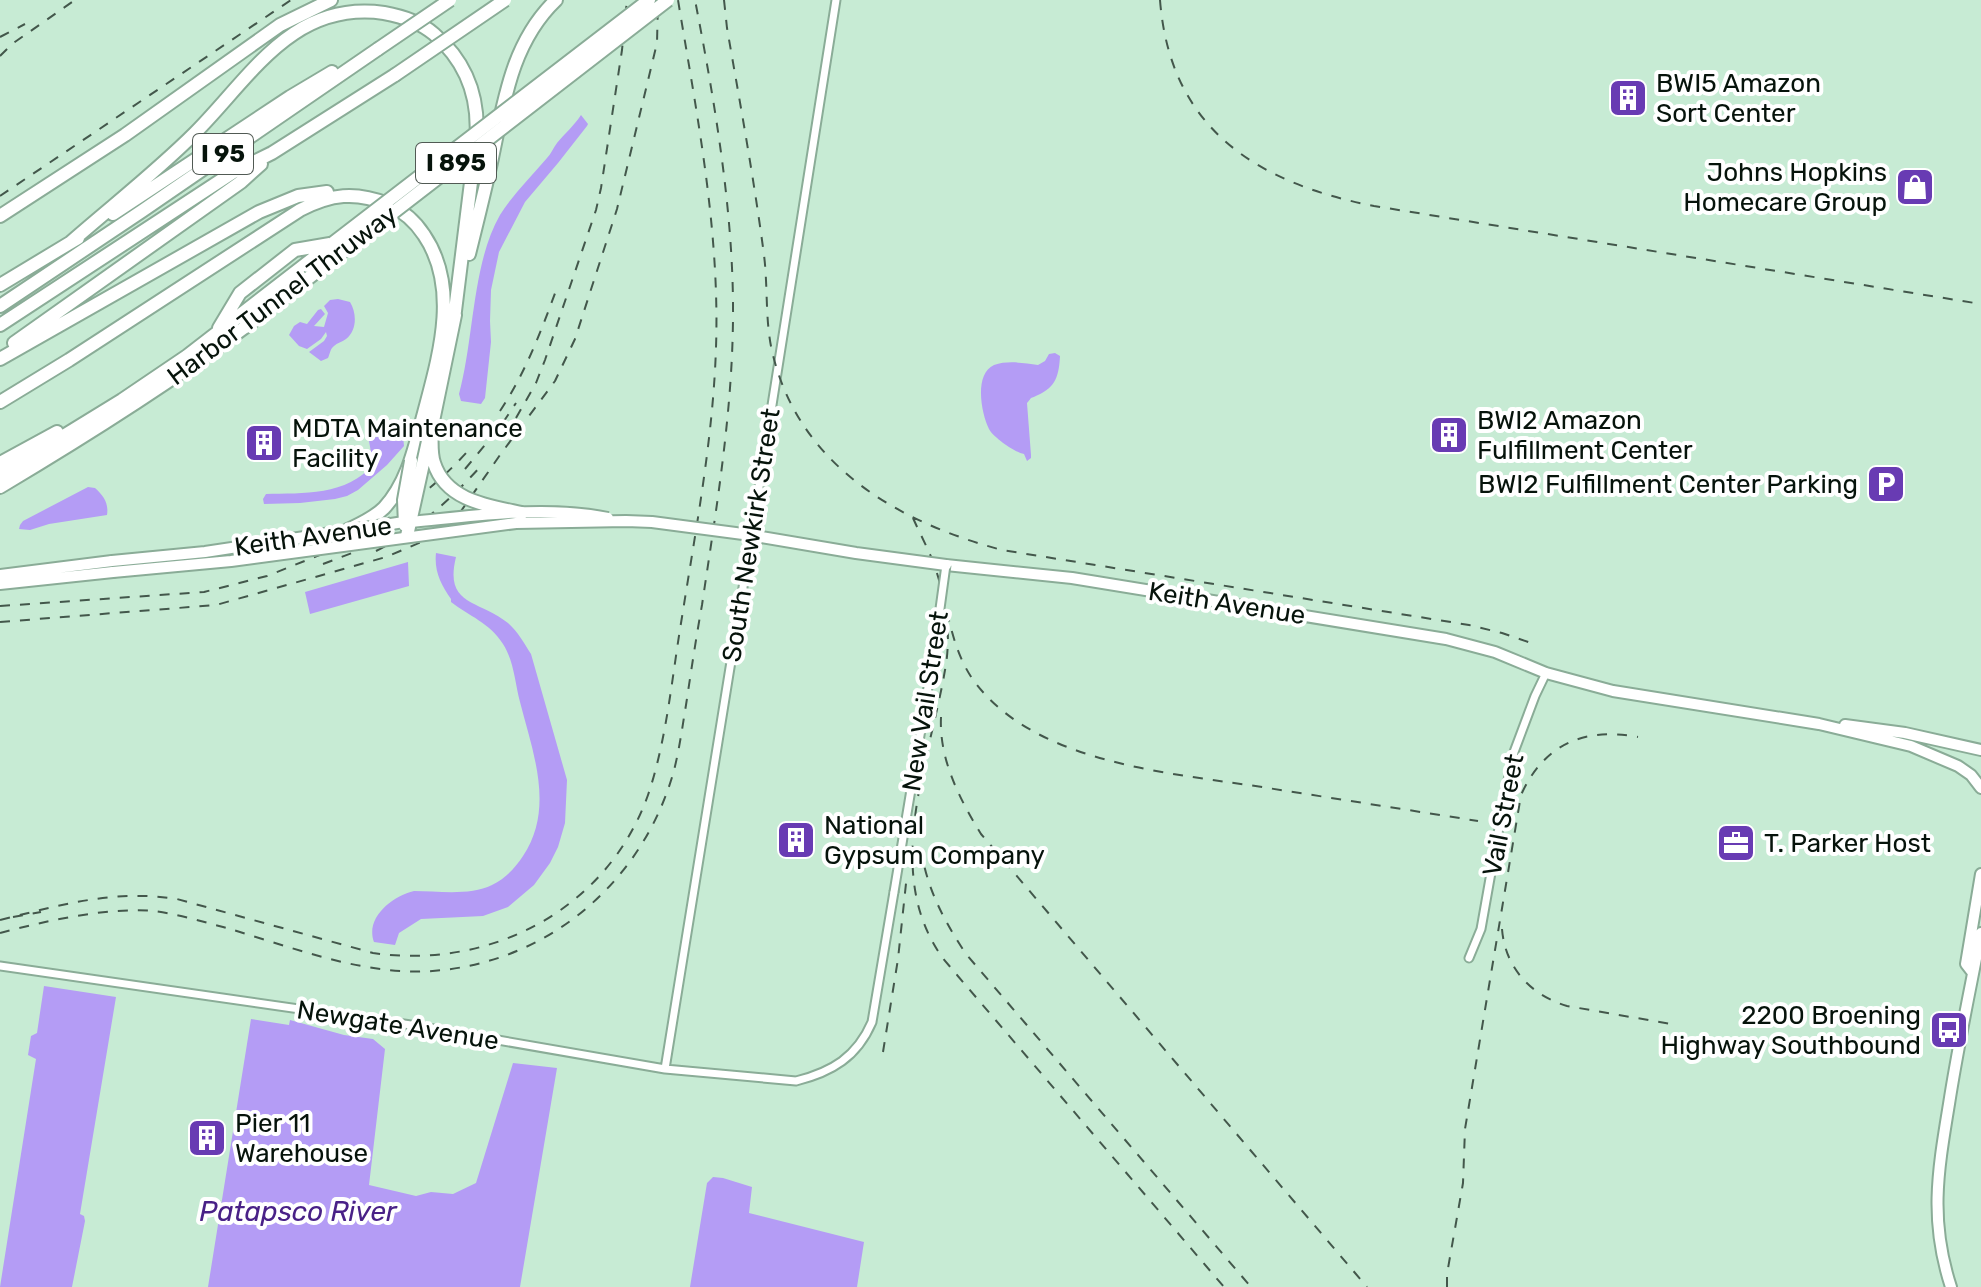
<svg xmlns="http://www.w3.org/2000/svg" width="1981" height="1287" font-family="Rubik,sans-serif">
  <rect width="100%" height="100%" fill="#c7ebd4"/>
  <path fill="#b49cf5" d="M581 115 588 124 587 126 558 163 525 202 499 252 491 290 490 321 491 342 485 398 481 404 461 401 459 394C474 340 472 263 500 215 513 194 531 177 547 158 551 154 553 148 557 143 565 133 574 126 581 115Z
    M338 299 350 302C357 313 357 331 346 339 342 342 337 343 334 346 330 349 330 354 328 358L321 361 309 352 324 341 327 336 326 332 321 339 307 349 299 346 289 335 294 326 300 322 307 324 318 310 321 309 325 314 314 326 324 327 328 313 324 306 330 300Z
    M1055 353 1060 356C1059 375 1056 387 1038 395 1028 400 1034 395 1027 403L1031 455V458L1027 461 1024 454C1014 452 993 437 989 429 981 413 974 374 994 365 1008 360 1024 363 1038 365L1045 361 1049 354Z
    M393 432H397L403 436 404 446 387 465 358 490 347 496 335 499 300 503 264 504 263 499 266 494C302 493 348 496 373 464L369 441 370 439Z
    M88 487 95 488C103 495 109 503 107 515L49 524 30 530 19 529 20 525 23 521Z
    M436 553 456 557C444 606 478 599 508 623 518 632 524 643 531 654L567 780 565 823 558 847 550 863 534 885 508 907 483 916 421 919 399 933 395 945 374 942C365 918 392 896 414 891 438 891 470 896 492 885 506 878 515 868 523 856 555 808 533 753 520 702 515 683 514 661 503 644 490 623 469 616 451 602V599C441 585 434 571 436 553Z
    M408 562 409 586 310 614 305 592Z
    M44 986 116 997 80 1214 84 1216 85 1221 72 1287H0L36 1059 28 1055 31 1036 37 1033Z
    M251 1019 289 1025 290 1020 344 1035 373 1039 385 1049 369 1185 416 1196 431 1192 453 1194 476 1183 513 1063 557 1068 520 1287H208Z
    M713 1177 723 1178 752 1187 749 1213 864 1242 857 1287H690L707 1183Z"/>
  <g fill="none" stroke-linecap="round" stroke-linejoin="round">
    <defs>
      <path id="street" d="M1469 958 1481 929 1505 794 1514 752 1535 696 1546 673
        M0 966 411 1025 665 1069 796 1081C832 1072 857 1057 872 1022L894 892
        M665 1069 751 538 836 0"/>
      <path id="primary" d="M946 565 1072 578 1446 639 1495 652 1546 673 1613 691 1819 724 1911 746 1958 766 1971 775 1981 788
        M0 575 112 561
        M0 584 113 572
        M1845 725 1905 733 1981 750
        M1973 973 1966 964 1981 874
        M1951 1287C1929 1220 1938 1171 1949 1104 1958 1046 1970 990 1981 933"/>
      <path id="highway" d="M113 214 290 97 332 72
        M0 216 125 135 280 25 331 0
        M71 242C112 206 156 172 195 133 250 78 292 0 384 13 401 16 420 22 434 34 468 63 480 99 476 142L454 319
        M469 254C477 222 485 190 492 158 504 101 512 42 556 0
        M0 285 78 238
        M0 306 142 211 378 49
        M0 325 232 173 272 153 395 75
        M219 328 240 293 295 250 330 244
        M14 343 241 182 261 164
        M0 359 259 212 298 196 327 192
        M0 402 69 360 300 210C331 194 355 191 388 204 403 211 415 221 424 235 460 288 439 356 424 413 415 446 408 482 384 508 374 518 360 524 348 530
        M432 426 455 315
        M0 463 57 432
        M0 475 122 400 187 356 333 243
        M0 487C84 437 167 385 245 327"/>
    </defs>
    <use href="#street" stroke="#8aac97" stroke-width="11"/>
    <use href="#primary" stroke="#8aac97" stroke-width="14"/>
    <use href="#highway" stroke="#8aac97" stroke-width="16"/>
    <use href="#street" stroke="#fff" stroke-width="7"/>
    <use href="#primary" stroke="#fff" stroke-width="10"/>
    <use href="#highway" stroke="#fff" stroke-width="12"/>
    <path stroke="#43574b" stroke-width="2" stroke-dasharray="10 10" stroke-linecap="butt" d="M724 0 727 28C740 103 754 179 764 255 768 287 765 320 772 351 798 465 897 522 1002 550L1469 625 1502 633 1534 644
      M1160 0C1170 129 1257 183 1374 206L1981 304
      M0 37 25 24
      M0 56 12 44 75 0
      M0 196 291 0
      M500 411C526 372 542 329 558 285
      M516 418 536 383 545 360 596 210 601 188 622 50 627 0
      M465 469 500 427 516 403
      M913 518C920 534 929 550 935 567 948 605 950 648 974 681 1036 765 1173 773 1268 788 1338 799 1408 810 1478 821
      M364 533C403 511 437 485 467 452
      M376 551C416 531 451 499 481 466
      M323 564 352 553 384 534
      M0 606 204 592 267 576 332 550
      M947 609C948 629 949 650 945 670 930 759 884 867 938 951 943 960 951 967 957 975L1224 1287
      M0 622 216 605 386 557 426 540 459 514 500 455 555 381 575 339 617 209 657 43 658 0
      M941 717C939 759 959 798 981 834L1367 1287
      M921 848C926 887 944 921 966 954L1251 1287
      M13 917 41 912
      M0 920C61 905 114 889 177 899L373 953C490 970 607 910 648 795 667 739 672 676 682 617 696 528 713 439 716 348 720 231 697 115 678 0
      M1502 929C1505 967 1530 995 1567 1006L1677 1025
      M0 933C45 921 107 907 154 911 177 914 200 921 223 927 293 947 369 979 443 970 553 958 642 880 673 774 679 752 682 729 686 705 691 672 696 638 702 605 717 504 734 404 733 302 732 203 714 98 695 0
      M883 1052 898 959 907 874
      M1447 1287V1274L1463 1183 1465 1129 1521 795C1544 744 1584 727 1638 737"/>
    <defs>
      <path id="street-bridge" d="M894 892 935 645 946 565"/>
      <path id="primary-bridge" d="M410 522C474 516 545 505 608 518
        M112 561 205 552 404 522
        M113 572 231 561 516 523 626 521 652 522 743 534 856 553 946 565"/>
      <path id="highway-bridge" d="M378 49 450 0
        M395 75 505 0
        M333 243 649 0
        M245 327 668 0
        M432 426C432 438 430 451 434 463 446 501 489 506 522 513
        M405 525 404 500 411 461
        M407 536 428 441"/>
    </defs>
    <use href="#street-bridge" stroke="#8aac97" stroke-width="11" stroke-linecap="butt"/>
    <use href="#primary-bridge" stroke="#8aac97" stroke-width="14" stroke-linecap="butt"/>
    <use href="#highway-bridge" stroke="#8aac97" stroke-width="16" stroke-linecap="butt"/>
    <use href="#street-bridge" stroke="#fff" stroke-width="7"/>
    <use href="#primary-bridge" stroke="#fff" stroke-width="10"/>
    <use href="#highway-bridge" stroke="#fff" stroke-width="12"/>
  </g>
  <defs>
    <symbol id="building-square" viewBox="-11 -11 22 22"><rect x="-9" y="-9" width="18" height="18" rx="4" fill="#683bb3" stroke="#fff"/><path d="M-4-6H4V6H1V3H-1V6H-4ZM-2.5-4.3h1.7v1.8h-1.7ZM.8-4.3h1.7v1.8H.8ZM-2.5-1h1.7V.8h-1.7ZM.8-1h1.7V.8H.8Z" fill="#fff"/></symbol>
    <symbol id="shop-square" viewBox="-11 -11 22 22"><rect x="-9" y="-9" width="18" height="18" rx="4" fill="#683bb3" stroke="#fff"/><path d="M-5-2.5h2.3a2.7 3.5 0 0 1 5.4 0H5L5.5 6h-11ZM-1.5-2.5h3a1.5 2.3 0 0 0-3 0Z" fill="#fff"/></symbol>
    <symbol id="parking-square" viewBox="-11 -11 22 22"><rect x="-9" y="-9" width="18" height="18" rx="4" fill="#683bb3" stroke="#fff"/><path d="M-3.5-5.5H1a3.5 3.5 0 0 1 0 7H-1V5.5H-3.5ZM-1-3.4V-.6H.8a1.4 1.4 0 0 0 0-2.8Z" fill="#fff"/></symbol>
    <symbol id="office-square" viewBox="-11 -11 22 22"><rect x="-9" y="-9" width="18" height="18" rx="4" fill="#683bb3" stroke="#fff"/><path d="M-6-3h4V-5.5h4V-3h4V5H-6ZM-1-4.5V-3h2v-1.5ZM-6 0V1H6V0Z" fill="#fff"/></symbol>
    <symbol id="bus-square" viewBox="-11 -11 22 22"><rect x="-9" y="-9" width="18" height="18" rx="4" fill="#683bb3" stroke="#fff"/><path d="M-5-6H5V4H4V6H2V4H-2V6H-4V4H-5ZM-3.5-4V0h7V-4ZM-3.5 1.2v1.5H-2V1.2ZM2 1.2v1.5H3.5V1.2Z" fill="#fff"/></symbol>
  </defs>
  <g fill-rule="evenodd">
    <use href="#building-square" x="1606" y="76" width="44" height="44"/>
    <use href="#shop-square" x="1893" y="165" width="44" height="44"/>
    <use href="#building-square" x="1427" y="413" width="44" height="44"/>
    <use href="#building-square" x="242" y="421" width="44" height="44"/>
    <use href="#parking-square" x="1864" y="462" width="44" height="44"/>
    <use href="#building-square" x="774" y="818" width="44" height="44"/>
    <use href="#office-square" x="1714" y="821" width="44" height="44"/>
    <use href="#bus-square" x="1927" y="1008" width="44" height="44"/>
    <use href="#building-square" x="185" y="1116" width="44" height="44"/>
  </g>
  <g text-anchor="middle" stroke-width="8" stroke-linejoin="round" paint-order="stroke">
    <g fill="#fff" stroke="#515a54" stroke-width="2">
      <rect x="193" y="134" width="60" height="40" rx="6"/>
      <rect x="416" y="143" width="80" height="40" rx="6"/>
    </g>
    <g font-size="24" font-weight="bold" fill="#06130b">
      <text x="223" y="162">I 95</text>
      <text x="456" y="171">I 895</text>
    </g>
    <g font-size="26" fill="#06130b" stroke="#fff" text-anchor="start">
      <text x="1656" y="92">BWI5 Amazon<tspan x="1656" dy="30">Sort Center</tspan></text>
      <text x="1887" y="181" text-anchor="end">Johns Hopkins<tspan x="1887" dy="30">Homecare Group</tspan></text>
      <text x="1477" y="429">BWI2 Amazon<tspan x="1477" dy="30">Fulfillment Center</tspan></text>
      <text x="292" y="437">MDTA Maintenance<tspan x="292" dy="30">Facility</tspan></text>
      <text x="1858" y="493" text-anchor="end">BWI2 Fulfillment Center Parking</text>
      <text x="824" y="834">National<tspan x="824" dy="30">Gypsum Company</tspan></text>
      <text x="1764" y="852">T. Parker Host</text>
      <text x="1921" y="1024" text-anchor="end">2200 Broening<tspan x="1921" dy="30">Highway Southbound</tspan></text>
      <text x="235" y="1132">Pier 11<tspan x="235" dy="30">Warehouse</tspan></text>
    </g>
    <g font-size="26" fill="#06130b" stroke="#fff">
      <text transform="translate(282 295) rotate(-37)" y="9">Harbor Tunnel Thruway</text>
      <text transform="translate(751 535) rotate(-81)" y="9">South Newkirk Street</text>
      <text transform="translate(313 536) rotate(-8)" y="9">Keith Avenue</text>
      <text transform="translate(1227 603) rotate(9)" y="9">Keith Avenue</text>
      <text transform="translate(925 701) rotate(-81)" y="9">New Vail Street</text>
      <text transform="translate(1503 815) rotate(-79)" y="9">Vail Street</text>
      <text transform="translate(398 1025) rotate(9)" y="9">Newgate Avenue</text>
    </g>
    <g font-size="28" font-style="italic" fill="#492187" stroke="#fff">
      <text x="298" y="1221">Patapsco River</text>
    </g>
  </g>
</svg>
